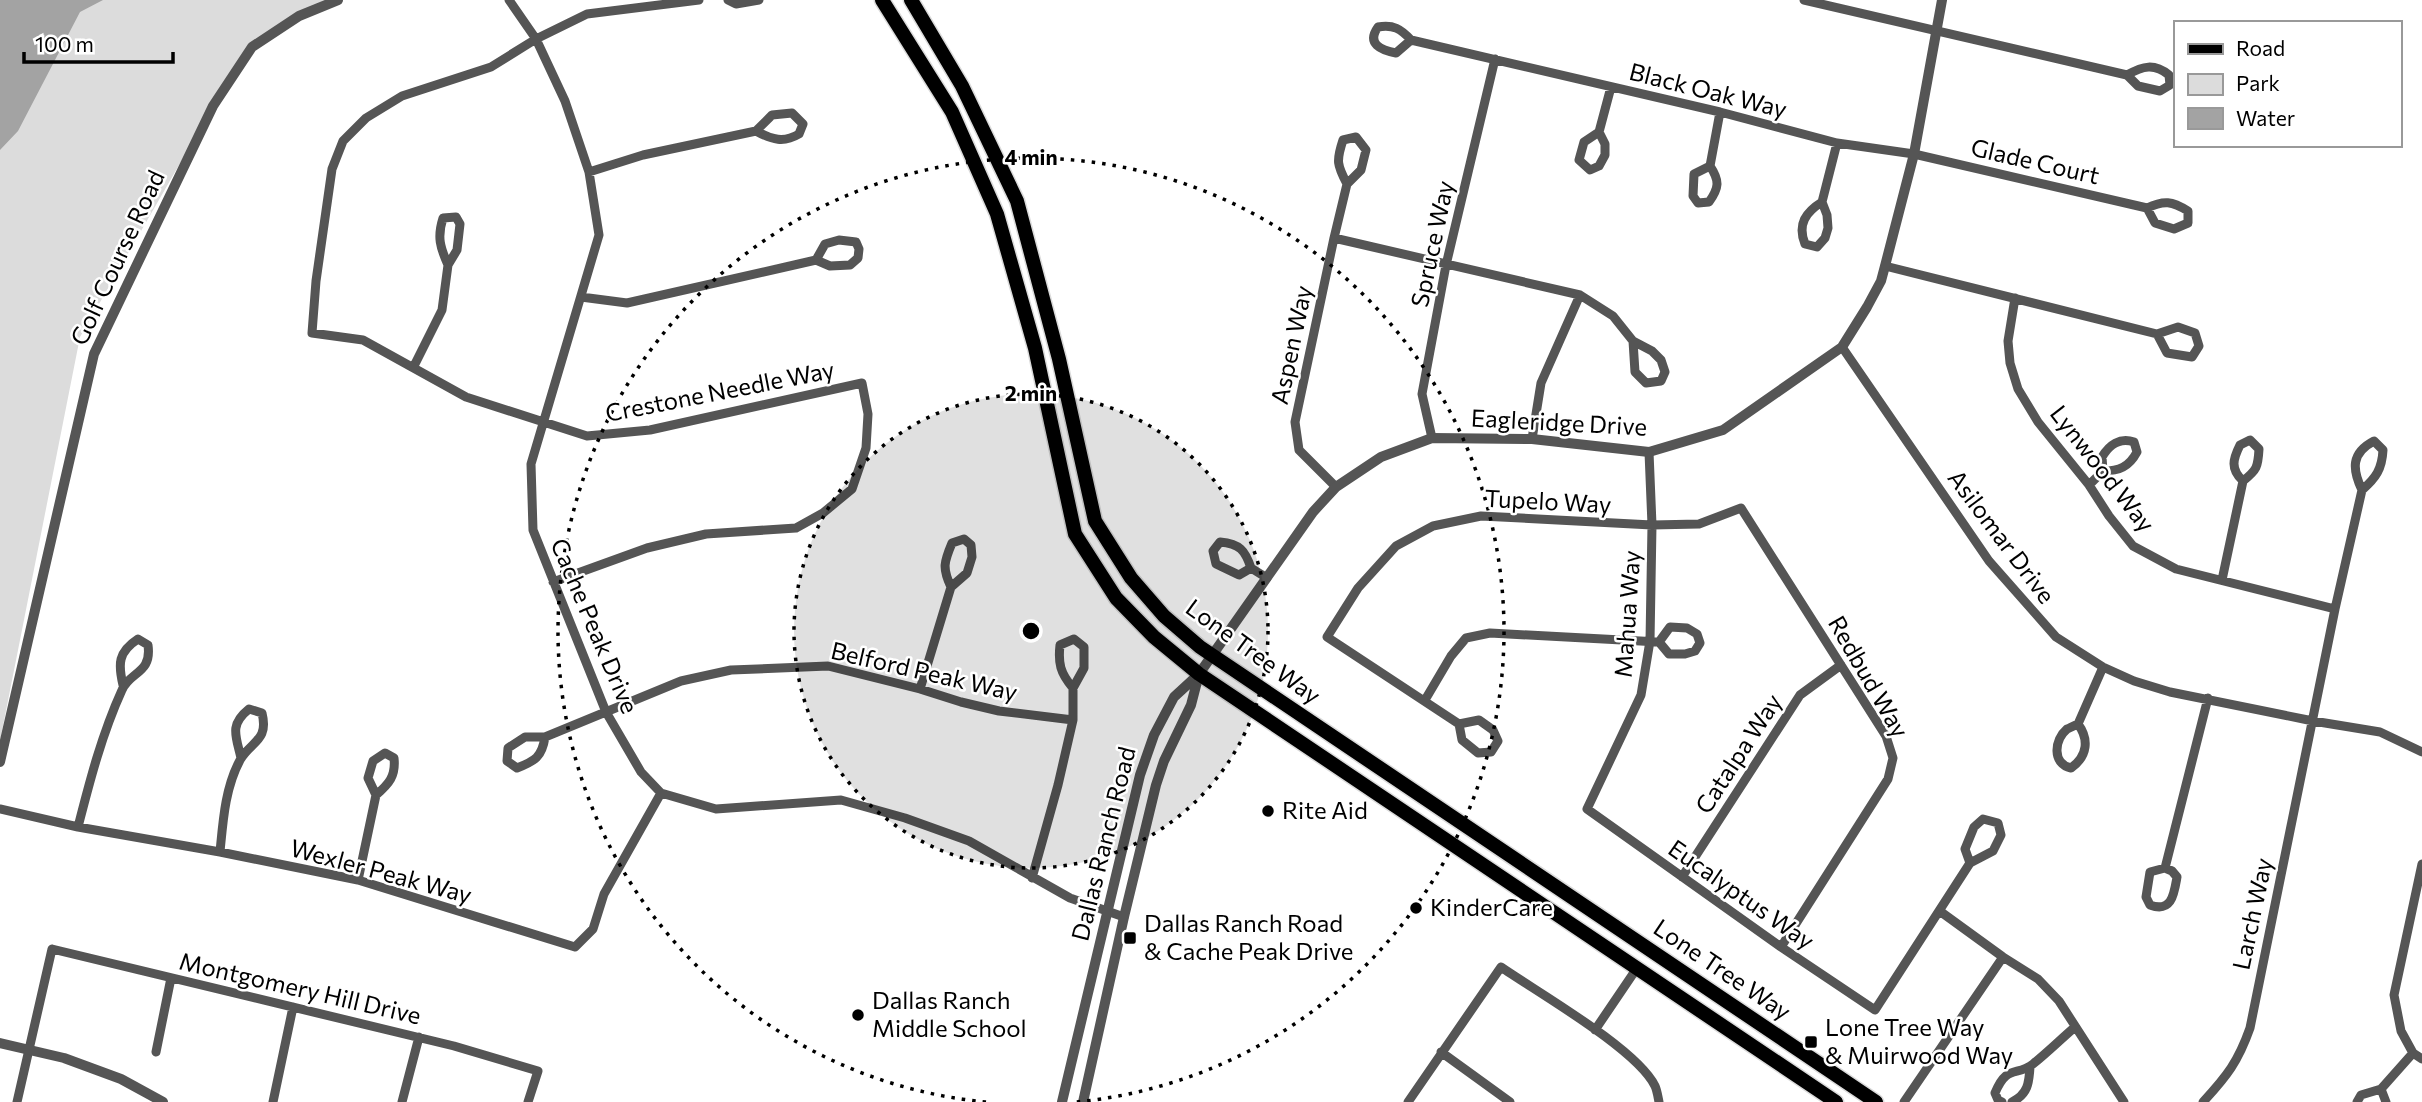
<svg xmlns="http://www.w3.org/2000/svg" width="2422" height="1102" font-family="Commissioner,sans-serif">
  <rect width="100%" height="100%" fill="#fff"/>
  <path fill="#dcdcdc" d="M0 0H338L252 47 213 106 80 337 0 741Z"/>
  <path fill="#a3a3a3" d="M0 0H103L80 12 18 131 0 150Z"/>
  <g fill="none" stroke-linecap="round" stroke-linejoin="round">
    <defs>
      <path id="primary" d="M882 0 952 112 997 214 1035 348 1075 534 1116 598 1154 637 1199 674 1836 1102
        M911 0 962 86 1017 201 1059 359 1095 521 1131 578 1164 616 1200 647 1876 1102"/>
    </defs>
    <use href="#primary" stroke="#dbdbdb" stroke-width="17"/>
    <path stroke="#555" stroke-width="9" d="M509 0 536 39 565 101 589 172 599 235 531 464 533 530 606 712 641 772 661 793 716 809 841 800 905 818 969 841 1070 898 1124 917
      M728 0 736 4 759 0
      M1804 0 2127 75 2138 86 2160 91 2170 85 2169 75C2154 63 2143 66 2127 75
      M1411 40 1396 53C1381 50 1366 44 1378 27 1393 24 1401 29 1411 40L1720 112 1837 143 1914 154 2147 208C2164 200 2172 201 2188 211V223L2174 229 2155 223 2147 208
      M1599 132 1584 142 1579 160 1590 170 1599 166 1605 155V144L1599 132 1611 87
      M1710 166 1694 174 1693 196 1698 203 1709 202C1719 188 1720 181 1710 166L1720 112
      M589 172 643 155 756 131 772 115 792 113 803 124 799 134C784 143 772 140 756 131
      M1822 202C1806 212 1797 224 1805 244L1817 247 1825 238 1828 228 1827 215 1822 202 1837 143
      M1334 238 1580 295 1613 316 1633 341 1652 351 1661 360 1665 372 1661 381 1646 383 1635 372 1633 341
      M1885 266 2157 334 2178 327 2195 333 2199 346 2192 357 2167 353 2157 334
      M581 297 627 303 816 260 830 266 850 265 858 258 859 249 856 242 839 240 825 244 816 260
      M2015 298 2008 341 2010 363 2018 389 2038 422 2089 485 2109 516 2133 546 2176 569 2335 609
      M1842 347 1989 561 2056 637 2103 667 2134 681 2170 692 2313 721 2380 732 2422 752
      M414 366 442 310 448 265 457 250 460 224 456 217 443 218C437 237 440 247 448 265
      M1432 438 1422 394 1446 265 1495 59
      M1532 439 1541 383 1580 295
      M1649 452 1652 525 1650 641 1641 695 1587 809 1781 947 1875 1010 1970 863 1993 851 2001 835 1998 823 1983 819 1974 827 1965 849 1970 863
      M2089 485 2103 471C2119 471 2129 467 2137 452L2134 442C2120 437 2109 445 2102 457L2103 471
      M1336 487 1299 450 1295 422 1334 238 1347 184 1361 170 1366 150 1356 137 1343 140C1336 161 1337 165 1347 184
      M1251 568 1239 575 1216 564 1213 551 1220 542C1240 544 1245 550 1251 568L1267 578
      M2222 580 2243 481C2257 470 2258 467 2259 449L2250 440 2240 445C2233 459 2230 469 2243 481
      M553 582 647 548 706 534 796 528 823 513 852 489 866 448 868 414 862 383 650 430 587 436 466 397 363 340 312 333 316 281 332 169 343 141 366 118 402 96 491 67 536 39 587 14 699 0
      M920 689 951 587 967 573 972 557 971 545 964 539 952 543C944 562 942 568 951 587
      M1425 700 1451 656 1466 638 1490 633 1659 642 1669 654H1685L1695 651 1700 643 1697 634 1687 628 1670 627 1659 642
      M1459 724 1462 740 1478 753 1491 752 1498 741 1493 730 1479 720 1459 724 1327 637 1358 588 1396 546 1433 526 1481 516 1652 525 1699 524 1741 508 1886 736 1893 758 1888 779 1781 947
      M2078 724C2089 739 2088 756 2071 768 2052 764 2054 740 2067 729 2068 729 2077 724 2078 724Z
      M2078 724 2103 667
      M545 737C542 757 535 761 517 768L507 761 508 748 525 737H545L681 681 731 670 828 666 920 689 961 702 999 711 1073 720
      M0 809 78 827 220 852 358 880 575 947 593 929 604 894 661 793
      M78 827C90 780 102 734 122 690 130 671 152 674 148 645L138 639C118 652 118 664 123 685
      M220 852C223 821 225 788 240 760 251 741 269 741 262 713L249 709C229 725 236 736 241 758
      M2422 864 2394 995 2401 1031 2413 1053 2422 1059
      M2165 868 2208 698
      M2165 868 2172 871 2177 877C2174 894 2172 913 2150 905L2146 897 2150 872Z
      M1682 877 1800 695 1841 665
      M1032 878 1058 785 1073 720V688L1084 668V647L1074 639 1060 645C1058 663 1060 673 1073 688
      M358 880 376 795 368 778 373 761 385 753 394 758C396 776 389 784 376 795
      M1941 912 2003 957 2038 979 2059 1001 2124 1102
      M1595 1030 1637 968
      M156 1052 171 978
      M1441 1052 1510 1102
      M2381 1089 2386 1102
      M17 1102 52 949 454 1046 538 1071 528 1102
      M273 1102 293 1007
      M402 1102 419 1037
      M1408 1102 1501 967C1537 992 1637 1049 1655 1086 1657 1090 1658 1097 1659 1102
      M1904 1102 2003 957
      M2002 1102 1998 1100 1995 1093C2007 1064 2016 1077 2033 1064 2048 1052 2061 1039 2075 1027
      M2012 1102C2028 1094 2029 1083 2030 1067
      M2203 1102C2227 1076 2238 1062 2250 1028L2335 609 2362 490C2376 478 2382 469 2383 450L2374 441C2351 453 2352 469 2362 490
      M2357 1102 2361 1095 2381 1089 2413 1053"/>
    <path stroke="#555" stroke-width="10" d="M0 762 94 354 213 106 252 47 299 16 338 0
      M0 1043 64 1058 121 1079 163 1102
      M1062 1102 1140 775 1154 735 1174 697 1199 674 1313 512 1336 487 1381 457 1432 438 1532 439 1649 452 1723 430 1842 347 1867 307 1881 281 1885 266 1914 154 1942 0
      M1083 1102 1124 917 1156 785 1164 761 1191 705 1199 674"/>
    <use href="#primary" stroke="#000" stroke-width="14"/>
  </g>
  <circle cx="1031" cy="631" r="237" fill="#000" fill-opacity=".12"/>
  <g fill="none" stroke="#000" stroke-width="3.5" stroke-dasharray="3.5 7">
    <circle cx="1031" cy="631" r="237"/>
    <path d="M986 1102A473 473 0 1 1 1076 1102"/>
  </g>
  <g fill="#000" stroke="#fff" stroke-width="2.5">
    <circle cx="1268" cy="811" r="7"/>
    <circle cx="1416" cy="908" r="7"/>
    <rect x="1123" y="931" width="14" height="14" rx="3.5"/>
    <circle cx="858" cy="1015" r="7"/>
    <rect x="1804" y="1035" width="14" height="14" rx="3.5"/>
  </g>
  <g text-anchor="middle" stroke-width="5" stroke-linejoin="round" paint-order="stroke">
    <g font-size="24" fill="#000" stroke="#fff">
      <text transform="translate(1708 91) rotate(14)" y="8">Black Oak Way</text>
      <text transform="translate(2035 162) rotate(13)" y="8">Glade Court</text>
      <text transform="translate(1433 244) rotate(-78)" y="8">Spruce Way</text>
      <text transform="translate(118 258) rotate(-65)" y="8">Golf Course Road</text>
      <text transform="translate(1292 345) rotate(-78)" y="8">Aspen Way</text>
      <text transform="translate(720 392) rotate(-11)" y="8">Crestone Needle Way</text>
      <text transform="translate(1559 423) rotate(3)" y="8">Eagleridge Drive</text>
      <text transform="translate(2102 469) rotate(52)" y="8">Lynwood Way</text>
      <text transform="translate(1548 502) rotate(3)" y="8">Tupelo Way</text>
      <text transform="translate(2001 537) rotate(53)" y="8">Asilomar Drive</text>
      <text transform="translate(1628 614) rotate(-86)" y="8">Mahua Way</text>
      <text transform="translate(594 626) rotate(67)" y="8">Cache Peak Drive</text>
      <text transform="translate(1253 652) rotate(36)" y="8">Lone Tree Way</text>
      <text transform="translate(924 672) rotate(13)" y="8">Belford Peak Way</text>
      <text transform="translate(1868 677) rotate(60)" y="8">Redbud Way</text>
      <text transform="translate(1739 754) rotate(-57)" y="8">Catalpa Way</text>
      <text transform="translate(1104 844) rotate(-76)" y="8">Dallas Ranch Road</text>
      <text transform="translate(381 872) rotate(15)" y="8">Wexler Peak Way</text>
      <text transform="translate(1741 895) rotate(35)" y="8">Eucalyptus Way</text>
      <text transform="translate(2253 914) rotate(-78)" y="8">Larch Way</text>
      <text transform="translate(1722 970) rotate(34)" y="8">Lone Tree Way</text>
      <text transform="translate(300 989) rotate(13)" y="8">Montgomery Hill Drive</text>
    </g>
    <g font-size="24" fill="#000" stroke="#fff" text-anchor="start">
      <text x="1282" y="819">Rite Aid</text>
      <text x="1430" y="916">KinderCare</text>
      <text x="1144" y="932">Dallas Ranch Road<tspan x="1144" dy="28">&amp; Cache Peak Drive</tspan></text>
      <text x="872" y="1009">Dallas Ranch<tspan x="872" dy="28">Middle School</tspan></text>
      <text x="1825" y="1036">Lone Tree Way<tspan x="1825" dy="28">&amp; Muirwood Way</tspan></text>
    </g>
  </g>
  <circle cx="1031" cy="631" r="10" fill="#000" stroke="#fff" stroke-width="3.5"/>
  <g font-size="21" text-anchor="middle" font-weight="bold" fill="#000" stroke="#fff" stroke-width="5" stroke-linejoin="round" paint-order="stroke">
    <text x="1031" y="165">4 min</text>
    <text x="1031" y="401">2 min</text>
  </g>
  <rect x="2174" y="21" width="228" height="126" fill="#ffffff" stroke="#999999" stroke-width="2"/>
  <rect x="2188" y="44" width="35" height="10" fill="#000000" stroke="#999999" stroke-width="2"/>
  <text x="2236" y="56" font-size="21" fill="#000000">Road</text>
  <rect x="2188" y="74" width="35" height="21" fill="#dcdcdc" stroke="#999999" stroke-width="2"/>
  <text x="2236" y="91" font-size="21" fill="#000000">Park</text>
  <rect x="2188" y="108" width="35" height="21" fill="#a3a3a3" stroke="#999999" stroke-width="2"/>
  <text x="2236" y="126" font-size="21" fill="#000000">Water</text>
  <path d="M24 52v10h149v-10" fill="none" stroke="#000000" stroke-width="3.5"/>
  <text x="35" y="52" font-size="21" fill="#000000" stroke="#ffffff" stroke-width="5" paint-order="stroke">100 m</text>
</svg>
